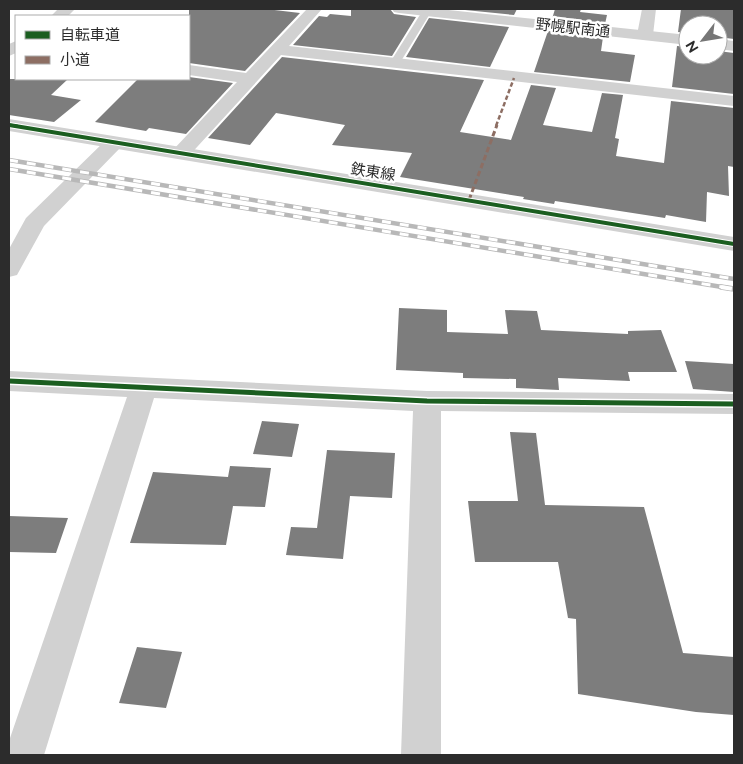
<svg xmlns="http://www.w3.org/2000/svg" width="743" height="764" font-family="Raleway,'Noto Sans JP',sans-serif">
  <rect width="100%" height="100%" fill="#fff"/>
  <path fill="#7d7d7d" d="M189 9H266L300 13 245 71 189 63Z
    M351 9H390L394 14 416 17 392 56 293 45 319 16 327 17 330 14 351 16Z
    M455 9H517L514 15Z
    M555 9H581L580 12 607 15 605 24 552 19Z
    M681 9 734 10V39L718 37V25H688V33L678 32Z
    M429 18 509 27 490 67 406 57Z
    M548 31 603 37 601 51 635 55 630 82 534 72Z
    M677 46 688 47V55H718V51L734 53V94L672 87Z
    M282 57 484 80 460 132 511 140 531 85 556 88 543 125 592 132 602 93 623 95 615 138 619 139 616 156 664 163 671 101 734 108V167L728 166 729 196 707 192 706 222 666 215 665 218 555 201 554 204 523 199 524 197 400 177 412 153 332 145 345 125 276 113 250 145 208 138Z
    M189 77 233 83 186 134 149 128 146 131 95 122 138 79H189Z
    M9 79H68L51 95 81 100 54 122 9 115Z
    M399 308 447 310V332L508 334 505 310 537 311 541 330 628 334V331L661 330 677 372H628L630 381 558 378 559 390 516 388V379L463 378V373L396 370Z
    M685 361 734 364V392L693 389Z
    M262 421 299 424 292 457 253 454Z
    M510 432 536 433 545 505 644 507 683 653 734 657V715L696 712 578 694 576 619 568 618 558 562H475L468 501H518Z
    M327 450 395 453 392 498 350 496 343 559 286 555 291 527 317 528Z
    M230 466 271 468 265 507 233 506 226 545 130 543 153 472 228 477Z
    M9 516 68 518 56 553 9 552Z
    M137 647 182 652 166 708 119 703Z"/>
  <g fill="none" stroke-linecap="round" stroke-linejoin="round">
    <path fill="#d1d1d1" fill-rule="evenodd" d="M423 10 431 12 398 66H390L389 64Z"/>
    <path fill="#d1d1d1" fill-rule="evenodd" d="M58 9H75L68 16H51Z
      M307 9H322L289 46 734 96V106L281 55 187 158H173L170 154 173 150 237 82 189 75V65L246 73Z
      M642 9H656L653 35 645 40 637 35Z
      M16 41V53L9 56V44Z
      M114 137 121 139 124 143 121 147 44 226 17 275 9 277V249L26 218 107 139Z
      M9 371 427 391 734 394V414L441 411V755H401L413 411 154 398 44 755H9V741L127 397 9 391Z"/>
    <path fill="#d1d1d1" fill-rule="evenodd" d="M392 9H439L688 35V45L399 13 394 12Z
      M718 39 734 41V51L718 49Z
      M9 119 734 237V251L9 131Z"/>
    <defs>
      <path id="rail-far1" d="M9 160 734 279
        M9 169 728 288"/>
      <path id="rail" d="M721 287 734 289"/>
    </defs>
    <use href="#rail-far1" stroke="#b8b8b8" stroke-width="4.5"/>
    <use href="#rail" stroke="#b8b8b8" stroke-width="5.5"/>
    <use href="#rail-far1" stroke="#fff" stroke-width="3" stroke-dasharray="9" stroke-linecap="butt"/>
    <use href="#rail" stroke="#fff" stroke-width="4" stroke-dasharray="11" stroke-linecap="butt"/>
    <path stroke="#8d6e63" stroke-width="2.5" stroke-dasharray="4.5 2.5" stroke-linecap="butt" d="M496 126 514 78"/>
    <path stroke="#8d6e63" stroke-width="3" stroke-dasharray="5.5 3" stroke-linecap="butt" d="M469 200 497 125"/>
    <defs>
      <path id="cycleway-far2" d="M9 125 17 126"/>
      <path id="cycleway-far1" d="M9 125 734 244"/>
      <path id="cycleway" d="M9 381 427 401 734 404"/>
    </defs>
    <use href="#cycleway-far2" stroke="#fff" stroke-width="5"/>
    <use href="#cycleway-far1" stroke="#fff" stroke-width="6"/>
    <use href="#cycleway" stroke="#fff" stroke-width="8"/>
    <use href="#cycleway-far2" stroke="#1b5e20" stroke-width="3"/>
    <use href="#cycleway-far1" stroke="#1b5e20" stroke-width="4"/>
    <use href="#cycleway" stroke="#1b5e20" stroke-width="5"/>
  </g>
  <g text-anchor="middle" stroke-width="5" stroke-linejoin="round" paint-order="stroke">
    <g font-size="15" fill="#2c2c2c" stroke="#fff">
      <text transform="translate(573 28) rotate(6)" y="5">野幌駅南通</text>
      <text transform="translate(373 172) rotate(9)" y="5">鉄東線</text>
    </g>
  </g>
  <rect width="743" height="764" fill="none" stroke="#2c2c2c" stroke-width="20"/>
  <rect x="15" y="15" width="175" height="65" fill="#ffffff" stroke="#ababab"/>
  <rect x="25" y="31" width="25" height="8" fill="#1b5e20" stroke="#ababab"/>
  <text x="60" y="40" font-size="15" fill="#2c2c2c">自転車道</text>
  <rect x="25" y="56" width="25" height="8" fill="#8d6e63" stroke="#ababab"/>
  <text x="60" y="65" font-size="15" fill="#2c2c2c">小道</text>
  <g transform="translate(703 40) rotate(239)"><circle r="24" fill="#ffffff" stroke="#ababab"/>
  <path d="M0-4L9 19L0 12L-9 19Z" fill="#767676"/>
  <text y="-8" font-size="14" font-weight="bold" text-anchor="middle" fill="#2c2c2c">N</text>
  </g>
</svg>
